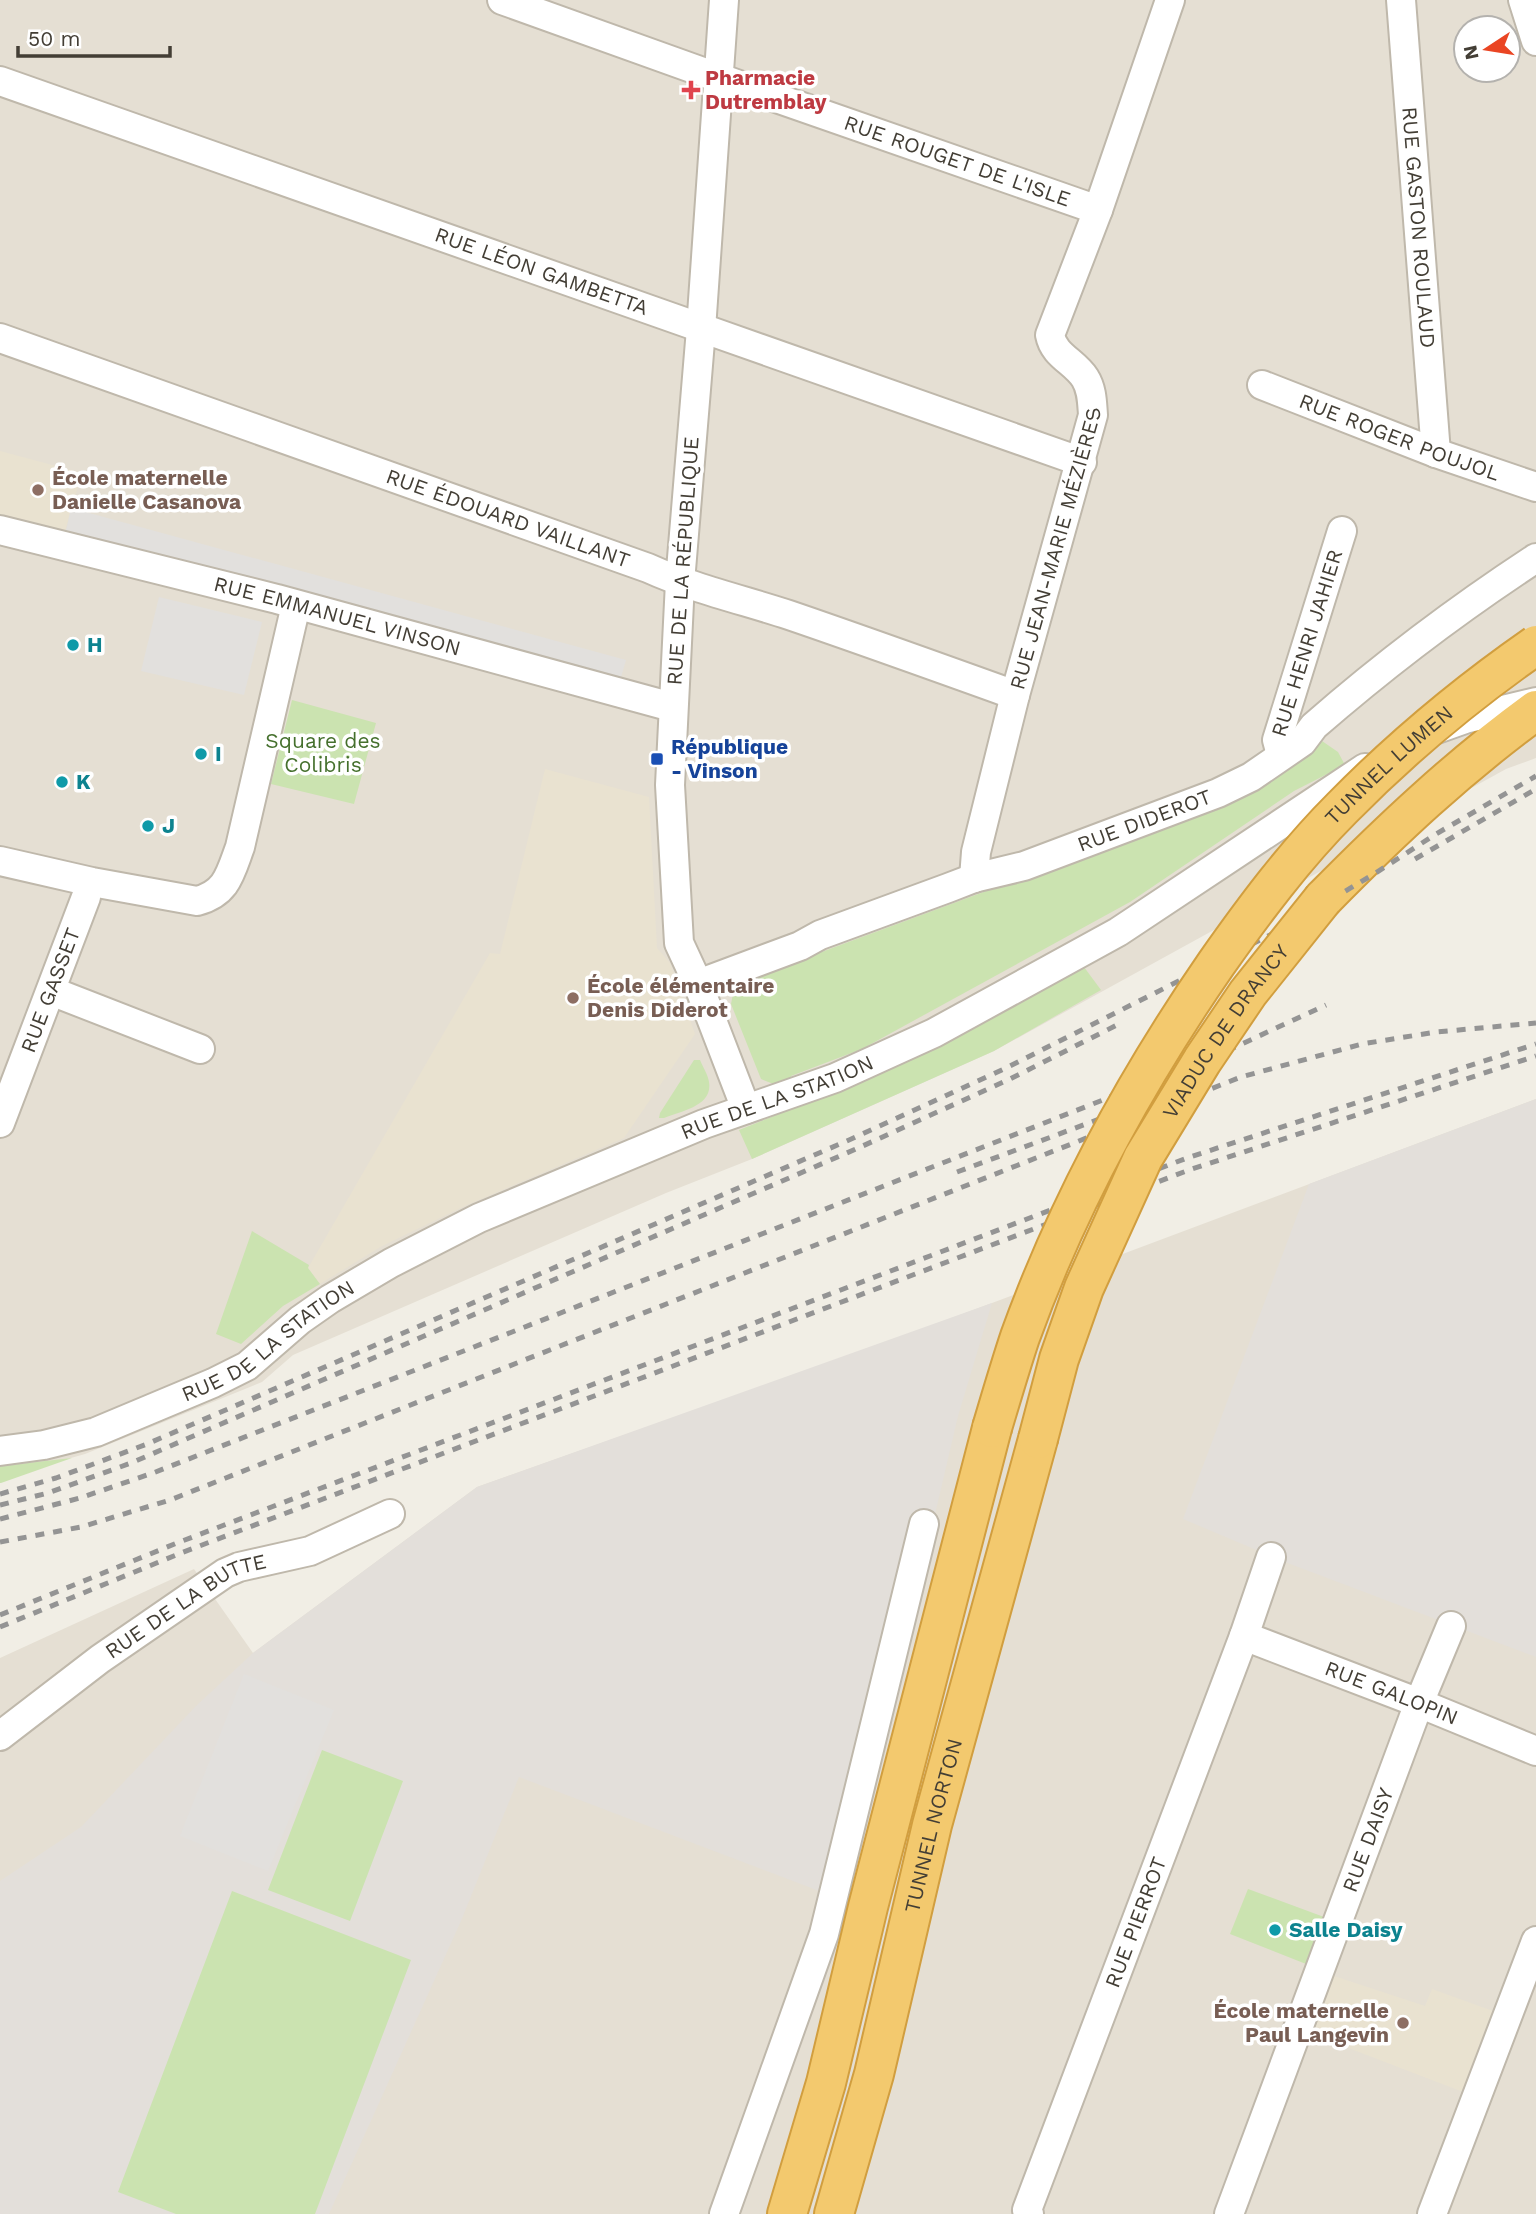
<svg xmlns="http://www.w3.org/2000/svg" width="1536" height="2214" font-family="'Work Sans',sans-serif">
  <rect width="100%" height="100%" fill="#f1eee5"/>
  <path fill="#e5dfd3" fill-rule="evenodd" d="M0 0H1536V758L1506 769 994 1051 752 1159 666 1193 293 1355 262 1382 85 1454 60 1461 0 1465ZM1466 28H1508V70H1466Z
    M1536 1099V2214H0V1658L194 1569 253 1653 477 1487 888 1342Z"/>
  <path fill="#e3dfda" d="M1536 1099V1657L1285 1562 1183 1519 1309 1184Z
    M992 1303 958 1416 844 1903 814 1889 519 1777 461 1921 329 2214H0V1881L81 1827 196 1706 253 1653 477 1487Z"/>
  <path fill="#e9e2d0" d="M0 451 82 473 65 531 0 515Z
    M545 769 649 797 657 948 670 963 695 1034 624 1138 467 1205 382 1246 320 1284 308 1268 490 953 500 954Z
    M1334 1976 1425 2006 1432 1989 1493 2011 1463 2092 1312 2034Z"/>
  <path fill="#cbe3b0" d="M292 700 376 723 354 804 271 784Z
    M1322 741 1338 752 1345 765 1294 791 1130 902 862 1049 791 1076 792 1081 776 1085 761 1079 731 1004 735 984 1116 843 1247 788Z
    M1084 967 1101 990 994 1051 752 1159 739 1130 878 1074 944 1044Z
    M694 1060H700C703 1067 708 1075 709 1082 713 1106 682 1111 664 1118H659L660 1113Z
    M252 1231 309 1265 308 1268 320 1284 283 1306 241 1344 216 1334Z
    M72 1458 1 1483H0V1466Z
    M322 1750 403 1781 350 1921 268 1890Z
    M1248 1889 1324 1917 1306 1964 1230 1934Z
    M232 1891 411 1960 315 2214H176L118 2192Z"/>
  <path fill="#e2e0dd" d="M71 508 626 660 619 684 65 535Z
    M159 597 262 622 244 695 141 671Z
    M244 1674 334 1710 268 1871 180 1836Z"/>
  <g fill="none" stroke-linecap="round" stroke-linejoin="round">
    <defs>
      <g id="minor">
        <path id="s1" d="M502 0 739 85 1098 210"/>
        <path d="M724 0 701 329 680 582 670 785 679 943 698 984 746 1109"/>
        <path id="s2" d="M1401 0 1436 453"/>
        <path d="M1523 0 1536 41"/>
        <path id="s3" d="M0 81C361 206 721 336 1082 462"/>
        <path id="s4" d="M0 338 648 568C692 588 743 600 789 615 865 641 940 668 1015 695"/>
        <path id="s5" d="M1262 385 1436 453 1536 487"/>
        <path id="s6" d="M0 530 277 599 672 707"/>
        <path d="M1434 730 1465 719 1536 702"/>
        <path id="s7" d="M1281 755 1277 740 1342 531"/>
        <path d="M0 861 92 882 197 901C227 893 230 874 240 847L296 605"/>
        <path id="s8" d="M974 878 976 852 1015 695 1093 415C1092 402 1092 389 1085 378 1074 361 1054 356 1050 335L1098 210 1170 0"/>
        <path id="s9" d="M698 984 800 946 820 935 948 888 974 878 1024 866 1218 793 1251 777 1302 742 1314 726C1384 665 1458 609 1536 558"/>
        <path d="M51 991 200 1049"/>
        <path id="s10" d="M0 1123 86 897"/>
        <path id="s11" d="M0 1451 44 1445 96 1432 213 1383 247 1366 300 1320 330 1299 391 1263 479 1218 704 1124 835 1078 934 1033 1118 932 1365 768"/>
        <path id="s12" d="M1244 1636 1419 1703 1536 1751"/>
        <path id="s13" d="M0 1736 100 1659 225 1573 239 1567 310 1551 390 1514"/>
        <path d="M724 2214 824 1934 924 1524"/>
        <path id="s14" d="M1029 2214 1027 2210 1244 1636 1271 1557"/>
        <path id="s15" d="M1229 2214 1419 1703 1451 1626"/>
        <path d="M1432 2214 1536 1941"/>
      </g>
      <g id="highway">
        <path d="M1323 899C1391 830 1458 767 1536 710"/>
        <path d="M787 2214 826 2083 868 1907 992 1428"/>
        <path id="s16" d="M834 2214 874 2074 932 1825 1038 1439"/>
      </g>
    </defs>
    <use href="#minor" stroke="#bfb8ab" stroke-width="32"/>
    <use href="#highway" stroke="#d19e3f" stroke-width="42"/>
    <use href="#minor" stroke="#fff" stroke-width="28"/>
    <use href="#highway" stroke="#f3c96e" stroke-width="38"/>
    <path stroke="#949494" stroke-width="5" stroke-dasharray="9 9" stroke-linecap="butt" d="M1415 859 1536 789
      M957 1172 1129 1108 1215 1070
      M0 1494 56 1478 147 1444 849 1140 1004 1069 1282 929 1374 874 1436 834 1536 776
      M0 1505 48 1493 131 1463 856 1149 1010 1079 1119 1024
      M0 1519 80 1498 153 1473 1220 1054 1326 1005
      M0 1542 81 1527 170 1500 1241 1077 1362 1044 1436 1032 1536 1023
      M0 1615 177 1543 1187 1158 1536 1044
      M0 1627 181 1553 1189 1170 1536 1056"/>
    <defs>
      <g id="highway-bridge">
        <path id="s17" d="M992 1428C1001 1398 1010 1367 1020 1337 1068 1204 1136 1080 1216 964 1254 910 1295 855 1342 808 1401 748 1467 693 1536 645"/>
        <path id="s18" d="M1038 1439 1059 1359 1084 1288 1143 1158 1202 1061 1248 993 1323 899"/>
      </g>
    </defs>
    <use href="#highway-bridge" stroke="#d19e3f" stroke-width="42" stroke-linecap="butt"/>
    <use href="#highway-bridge" stroke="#f3c96e" stroke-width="38"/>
  </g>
  <path fill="#e0444e" stroke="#fff" stroke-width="2.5" d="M687.5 79.5h7v7h7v7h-7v7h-7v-7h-7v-7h7z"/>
  <g fill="#8d6e63" stroke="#fff" stroke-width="2.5">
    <circle cx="38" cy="490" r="7"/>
    <circle cx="573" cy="998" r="7"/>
    <circle cx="1403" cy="2023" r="7"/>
  </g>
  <g fill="#0f9aa8" stroke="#fff" stroke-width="2.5">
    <circle cx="73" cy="645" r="7"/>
    <circle cx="201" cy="754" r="7"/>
    <circle cx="62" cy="782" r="7"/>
    <circle cx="148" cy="826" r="7"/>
    <circle cx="1275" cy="1930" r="7"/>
  </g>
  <rect fill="#1a4fb4" stroke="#fff" stroke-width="2.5" x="650" y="752" width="14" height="14" rx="3.5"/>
  <g text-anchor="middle" stroke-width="7" stroke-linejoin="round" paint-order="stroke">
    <g font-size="21" font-weight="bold" fill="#be3a42" stroke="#fff" text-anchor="start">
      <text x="705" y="85">Pharmacie<tspan x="705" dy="24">Dutremblay</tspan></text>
    </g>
    <g font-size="21" fill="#433e35" stroke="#fff">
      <text dy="7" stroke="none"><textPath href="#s1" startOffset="483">RUE ROUGET DE L'ISLE</textPath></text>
      <text dy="7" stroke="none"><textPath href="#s2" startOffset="228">RUE GASTON ROULAUD</textPath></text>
      <text dy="7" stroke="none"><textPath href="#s3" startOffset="574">RUE LÉON GAMBETTA</textPath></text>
      <text dy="7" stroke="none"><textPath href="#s5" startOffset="147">RUE ROGER POUJOL</textPath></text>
      <text dy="7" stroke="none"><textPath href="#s4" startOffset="539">RUE ÉDOUARD VAILLANT</textPath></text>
      <text dy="7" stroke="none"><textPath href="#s8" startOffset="340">RUE JEAN-MARIE MÉZIÈRES</textPath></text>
      <text transform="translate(683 561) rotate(-86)" y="7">RUE DE LA RÉPUBLIQUE</text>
      <text dy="7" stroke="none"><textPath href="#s6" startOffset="348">RUE EMMANUEL VINSON</textPath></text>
      <text dy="7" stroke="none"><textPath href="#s7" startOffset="117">RUE HENRI JAHIER</textPath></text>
      <text dy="7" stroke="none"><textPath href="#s17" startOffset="782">TUNNEL LUMEN</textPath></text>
      <text dy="7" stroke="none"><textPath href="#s9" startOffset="476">RUE DIDEROT</textPath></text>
      <text dy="7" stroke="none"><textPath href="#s10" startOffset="142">RUE GASSET</textPath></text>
      <text dy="7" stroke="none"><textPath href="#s18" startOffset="452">VIADUC DE DRANCY</textPath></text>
      <text dy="7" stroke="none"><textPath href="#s11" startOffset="861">RUE DE LA STATION</textPath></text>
      <text dy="7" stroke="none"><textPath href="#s11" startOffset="294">RUE DE LA STATION</textPath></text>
      <text dy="7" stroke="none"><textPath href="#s13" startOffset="228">RUE DE LA BUTTE</textPath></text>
      <text dy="7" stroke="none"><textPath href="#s12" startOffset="158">RUE GALOPIN</textPath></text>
      <text dy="7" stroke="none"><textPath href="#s16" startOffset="401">TUNNEL NORTON</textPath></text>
      <text dy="7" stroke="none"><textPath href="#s15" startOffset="399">RUE DAISY</textPath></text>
      <text dy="7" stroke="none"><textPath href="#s14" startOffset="312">RUE PIERROT</textPath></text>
    </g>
    <g font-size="21" font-weight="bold" fill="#785e54" stroke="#fff" text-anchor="start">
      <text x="52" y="485">École maternelle<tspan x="52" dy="24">Danielle Casanova</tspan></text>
      <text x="587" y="993">École élémentaire<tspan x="587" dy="24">Denis Diderot</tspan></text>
      <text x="1389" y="2018" text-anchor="end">École maternelle<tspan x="1389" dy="24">Paul Langevin</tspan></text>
    </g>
    <g font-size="21" font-weight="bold" fill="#0d838f" stroke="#fff" text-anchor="start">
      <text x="87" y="652">H</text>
      <text x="215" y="761">I</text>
      <text x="76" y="789">K</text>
      <text x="162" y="833">J</text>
      <text x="1289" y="1937">Salle Daisy</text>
    </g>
    <g font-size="21" fill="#45702d" stroke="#fff">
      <text x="323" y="748">Square des<tspan x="323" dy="24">Colibris</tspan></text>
    </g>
    <g font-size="21" font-weight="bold" fill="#164399" stroke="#fff" text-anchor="start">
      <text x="671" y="754">République<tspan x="671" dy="24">- Vinson</tspan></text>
    </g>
  </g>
  <g transform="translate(1487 49) rotate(258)"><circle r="33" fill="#ffffff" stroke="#b4b2ae" stroke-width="2"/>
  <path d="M0-5L12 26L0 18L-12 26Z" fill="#ea4523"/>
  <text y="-10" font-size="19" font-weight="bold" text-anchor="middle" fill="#433e35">N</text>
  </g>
  <path d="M18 46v10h152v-10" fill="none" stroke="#433e35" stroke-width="3.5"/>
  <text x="28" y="46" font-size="21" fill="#433e35" stroke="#ffffff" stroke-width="5" paint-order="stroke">50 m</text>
</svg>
